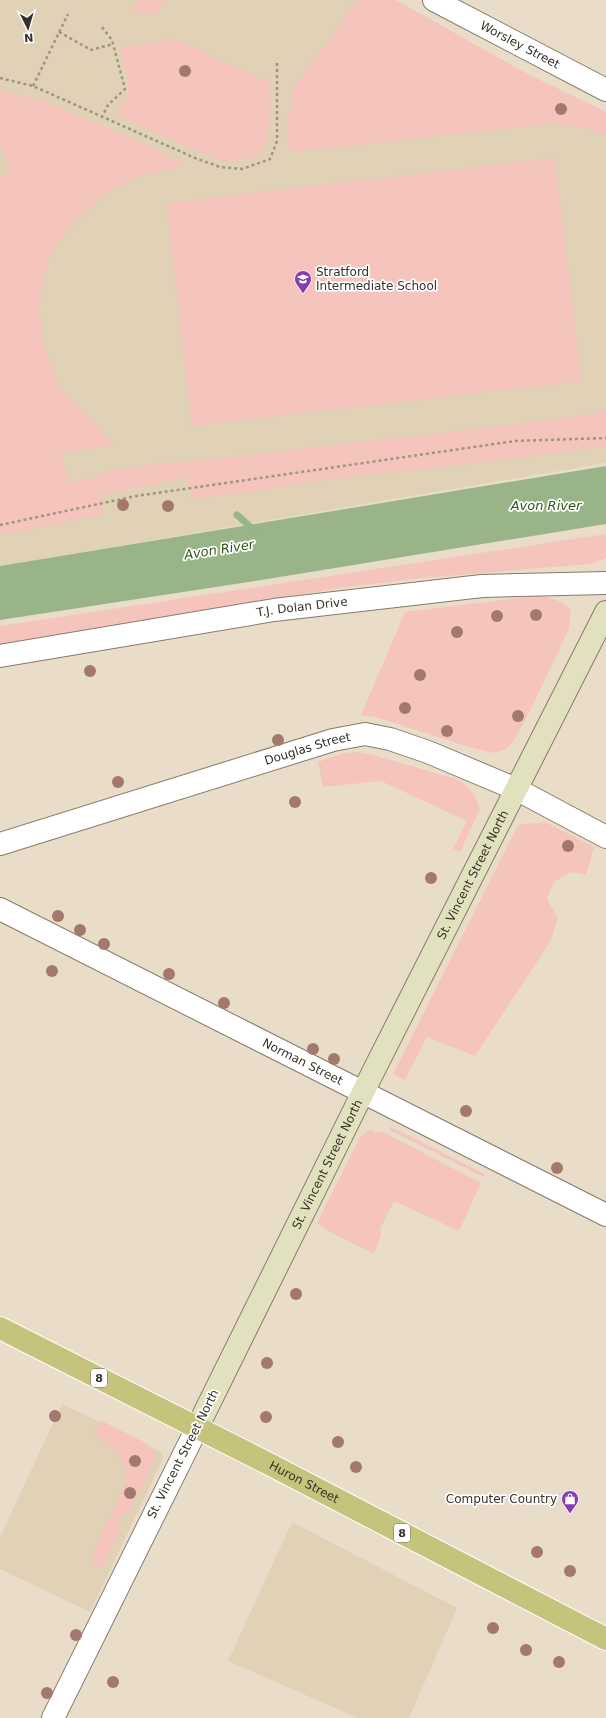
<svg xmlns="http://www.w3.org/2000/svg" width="606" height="1718" font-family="'DejaVu Sans',sans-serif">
  <rect width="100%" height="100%" fill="#e9ddc9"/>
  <path fill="#e0d1b7" d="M0 0H366L606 125V463L0 566Z
    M62 1404 159 1451 164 1457 90 1612 0 1569V1537Z
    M292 1522 457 1608 409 1718H358L228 1661Z"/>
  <path fill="#f5c4bd" d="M138 0H165L157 13H131Z
    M357 0H396L526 73 606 112V136L587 128 555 123 291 152 286 127 294 86 335 32Z
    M172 39 191 46 231 66 270 82C271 107 272 134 258 157L222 162 117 115C117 107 124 102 127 95 132 84 122 59 119 48Z
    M0 90 46 102 161 151 184 166 142 175 105 193 68 229 49 258 39 303 42 342 58 386 114 445 61 453 68 482 97 478V474L158 463 186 462 522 424 593 414 606 409V446C517 459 428 468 339 478 289 484 242 495 192 498L186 477 101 495 104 514 0 535V177L11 171 0 145Z
    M555 158 581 381 192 426 166 203Z
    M606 534V558L590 564 423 578 346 587 0 644V626Z
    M541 595 564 603 571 610 569 629 528 715 513 742 506 749 494 753 469 747 376 717 361 715 405 612Z
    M357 752 373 755 456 779C470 786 475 794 480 809L460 852 453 849 467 821 381 781 323 787 318 762 344 753Z
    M545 822 594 847 586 875 571 872 554 882 547 899 558 918 550 942 475 1056 427 1037 405 1080 393 1074 518 825Z
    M389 1127 396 1129 485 1174 484 1177 390 1130Z
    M372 1130 375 1133 383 1132 481 1183 459 1231 394 1201 380 1229 381 1235 374 1254 330 1232 317 1223 359 1139 367 1131Z
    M100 1420 146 1443 153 1451 155 1459 128 1514 124 1513 119 1520 122 1524 102 1567 93 1562 92 1556 127 1478C125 1460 119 1453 105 1442 102 1440 97 1438 96 1435 94 1431 99 1424 100 1420Z"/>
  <path fill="#99b488" d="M606 466V524L255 581 0 620V566Z"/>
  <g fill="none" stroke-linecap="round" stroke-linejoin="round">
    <path stroke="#99b488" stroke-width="7" d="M237 515 255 531"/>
    <defs>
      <g id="street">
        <path id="s1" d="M434 0 606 90"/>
        <path id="s2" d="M0 656 274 610 482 586 606 583"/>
        <path id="s3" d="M0 844 333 740 365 734 390 739 428 752 516 789 606 837"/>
        <path id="s4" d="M0 909 606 1215"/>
        <path d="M53 1718 197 1428"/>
      </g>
      <g id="secondary">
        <path id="s5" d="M197 1428 375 1068 606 612"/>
      </g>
      <g id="primary">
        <path id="s6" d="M0 1328 271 1465 606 1639"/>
      </g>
    </defs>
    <use href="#street" stroke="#867b69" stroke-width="24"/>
    <use href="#secondary" stroke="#867b69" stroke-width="24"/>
    <use href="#primary" stroke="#fff" stroke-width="24"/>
    <path stroke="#9e9586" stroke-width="2.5" stroke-dasharray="3 3" stroke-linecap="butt" d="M102 27 112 40 125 89 108 105 102 117
      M59 32 91 50 113 44
      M0 78 33 86 195 158 220 167 242 169 270 159 277 141V62
      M33 86 68 14
      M0 525 136 496 515 441 606 438"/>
    <use href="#street" stroke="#fff" stroke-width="22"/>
    <use href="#secondary" stroke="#e2e1bd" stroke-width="22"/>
    <use href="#primary" stroke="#c6c47c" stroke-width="22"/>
  </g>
  <g fill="#a4796d">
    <circle cx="185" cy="71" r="6"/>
    <circle cx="561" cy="109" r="6"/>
    <circle cx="123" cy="505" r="6"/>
    <circle cx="168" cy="506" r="6"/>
    <circle cx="536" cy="615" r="6"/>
    <circle cx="497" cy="616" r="6"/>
    <circle cx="457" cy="632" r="6"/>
    <circle cx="90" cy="671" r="6"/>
    <circle cx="420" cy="675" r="6"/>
    <circle cx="405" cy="708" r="6"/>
    <circle cx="518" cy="716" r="6"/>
    <circle cx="447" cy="731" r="6"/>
    <circle cx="278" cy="740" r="6"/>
    <circle cx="118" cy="782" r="6"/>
    <circle cx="295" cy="802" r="6"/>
    <circle cx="568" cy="846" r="6"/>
    <circle cx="431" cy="878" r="6"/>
    <circle cx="58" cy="916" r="6"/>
    <circle cx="80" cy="930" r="6"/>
    <circle cx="104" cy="944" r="6"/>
    <circle cx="52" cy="971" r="6"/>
    <circle cx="169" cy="974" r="6"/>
    <circle cx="224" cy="1003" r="6"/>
    <circle cx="313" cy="1049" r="6"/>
    <circle cx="334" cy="1059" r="6"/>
    <circle cx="466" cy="1111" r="6"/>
    <circle cx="557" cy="1168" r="6"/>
    <circle cx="296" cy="1294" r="6"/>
    <circle cx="267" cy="1363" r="6"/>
    <circle cx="55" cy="1416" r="6"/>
    <circle cx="266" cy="1417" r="6"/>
    <circle cx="338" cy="1442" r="6"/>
    <circle cx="135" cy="1461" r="6"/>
    <circle cx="356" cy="1467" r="6"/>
    <circle cx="130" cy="1493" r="6"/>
    <circle cx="537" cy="1552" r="6"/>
    <circle cx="570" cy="1571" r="6"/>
    <circle cx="493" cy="1628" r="6"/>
    <circle cx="76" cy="1635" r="6"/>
    <circle cx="526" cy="1650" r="6"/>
    <circle cx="559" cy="1662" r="6"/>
    <circle cx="113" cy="1682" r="6"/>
    <circle cx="47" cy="1693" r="6"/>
  </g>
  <defs>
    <symbol id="school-pin" viewBox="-11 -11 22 30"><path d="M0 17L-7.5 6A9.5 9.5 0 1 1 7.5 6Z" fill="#843eb1" stroke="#fff"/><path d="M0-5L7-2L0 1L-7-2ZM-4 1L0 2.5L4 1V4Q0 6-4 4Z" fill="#fff"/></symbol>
    <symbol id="shop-pin" viewBox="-11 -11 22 30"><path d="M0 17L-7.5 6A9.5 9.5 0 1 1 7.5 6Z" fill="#843eb1" stroke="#fff"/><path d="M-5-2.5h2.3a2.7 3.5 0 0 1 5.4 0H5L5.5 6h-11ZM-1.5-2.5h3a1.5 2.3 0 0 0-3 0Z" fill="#fff"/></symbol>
  </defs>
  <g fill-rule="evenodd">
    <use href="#school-pin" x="293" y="269" width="20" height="27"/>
    <use href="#shop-pin" x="560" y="1489" width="20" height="27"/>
  </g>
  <g text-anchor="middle" stroke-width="3.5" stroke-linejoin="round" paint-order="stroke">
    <g fill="#fff" stroke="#726f69" stroke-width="1">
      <rect x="91" y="1369" width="16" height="18" rx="3"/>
      <rect x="394" y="1524" width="16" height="18" rx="3"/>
    </g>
    <g font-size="11" font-weight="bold" fill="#353129">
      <text x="99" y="1382">8</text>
      <text x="402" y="1537">8</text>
    </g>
    <g font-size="12" fill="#353129" stroke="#fff">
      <text dy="4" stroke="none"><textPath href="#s1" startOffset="97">Worsley Street</textPath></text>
      <text dy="4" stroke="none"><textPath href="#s2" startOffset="306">T.J. Dolan Drive</textPath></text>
      <text dy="4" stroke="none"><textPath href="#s3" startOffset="322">Douglas Street</textPath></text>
      <text dy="4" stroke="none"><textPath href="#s5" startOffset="618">St. Vincent Street North</textPath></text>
      <text dy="4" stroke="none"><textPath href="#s4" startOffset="339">Norman Street</textPath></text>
      <text dy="4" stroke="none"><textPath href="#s5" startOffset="294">St. Vincent Street North</textPath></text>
      <text transform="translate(183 1454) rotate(-63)" y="4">St. Vincent Street North</text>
      <text dy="4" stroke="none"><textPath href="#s6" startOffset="341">Huron Street</textPath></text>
    </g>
    <g font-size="12" fill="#353129" stroke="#fff" text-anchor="start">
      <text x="316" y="276">Stratford<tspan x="316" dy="14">Intermediate School</tspan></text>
      <text x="557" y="1503" text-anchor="end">Computer Country</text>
    </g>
    <g font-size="13" font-style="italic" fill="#325516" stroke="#fff">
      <text x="546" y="510">Avon River</text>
      <text transform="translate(219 549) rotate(-9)" y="5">Avon River</text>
    </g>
  </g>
  <g transform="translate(28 28) rotate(175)" stroke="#ffffff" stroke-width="3" paint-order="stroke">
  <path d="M0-3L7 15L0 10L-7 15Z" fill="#353129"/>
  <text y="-6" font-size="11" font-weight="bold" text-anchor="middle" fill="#353129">N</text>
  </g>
</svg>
